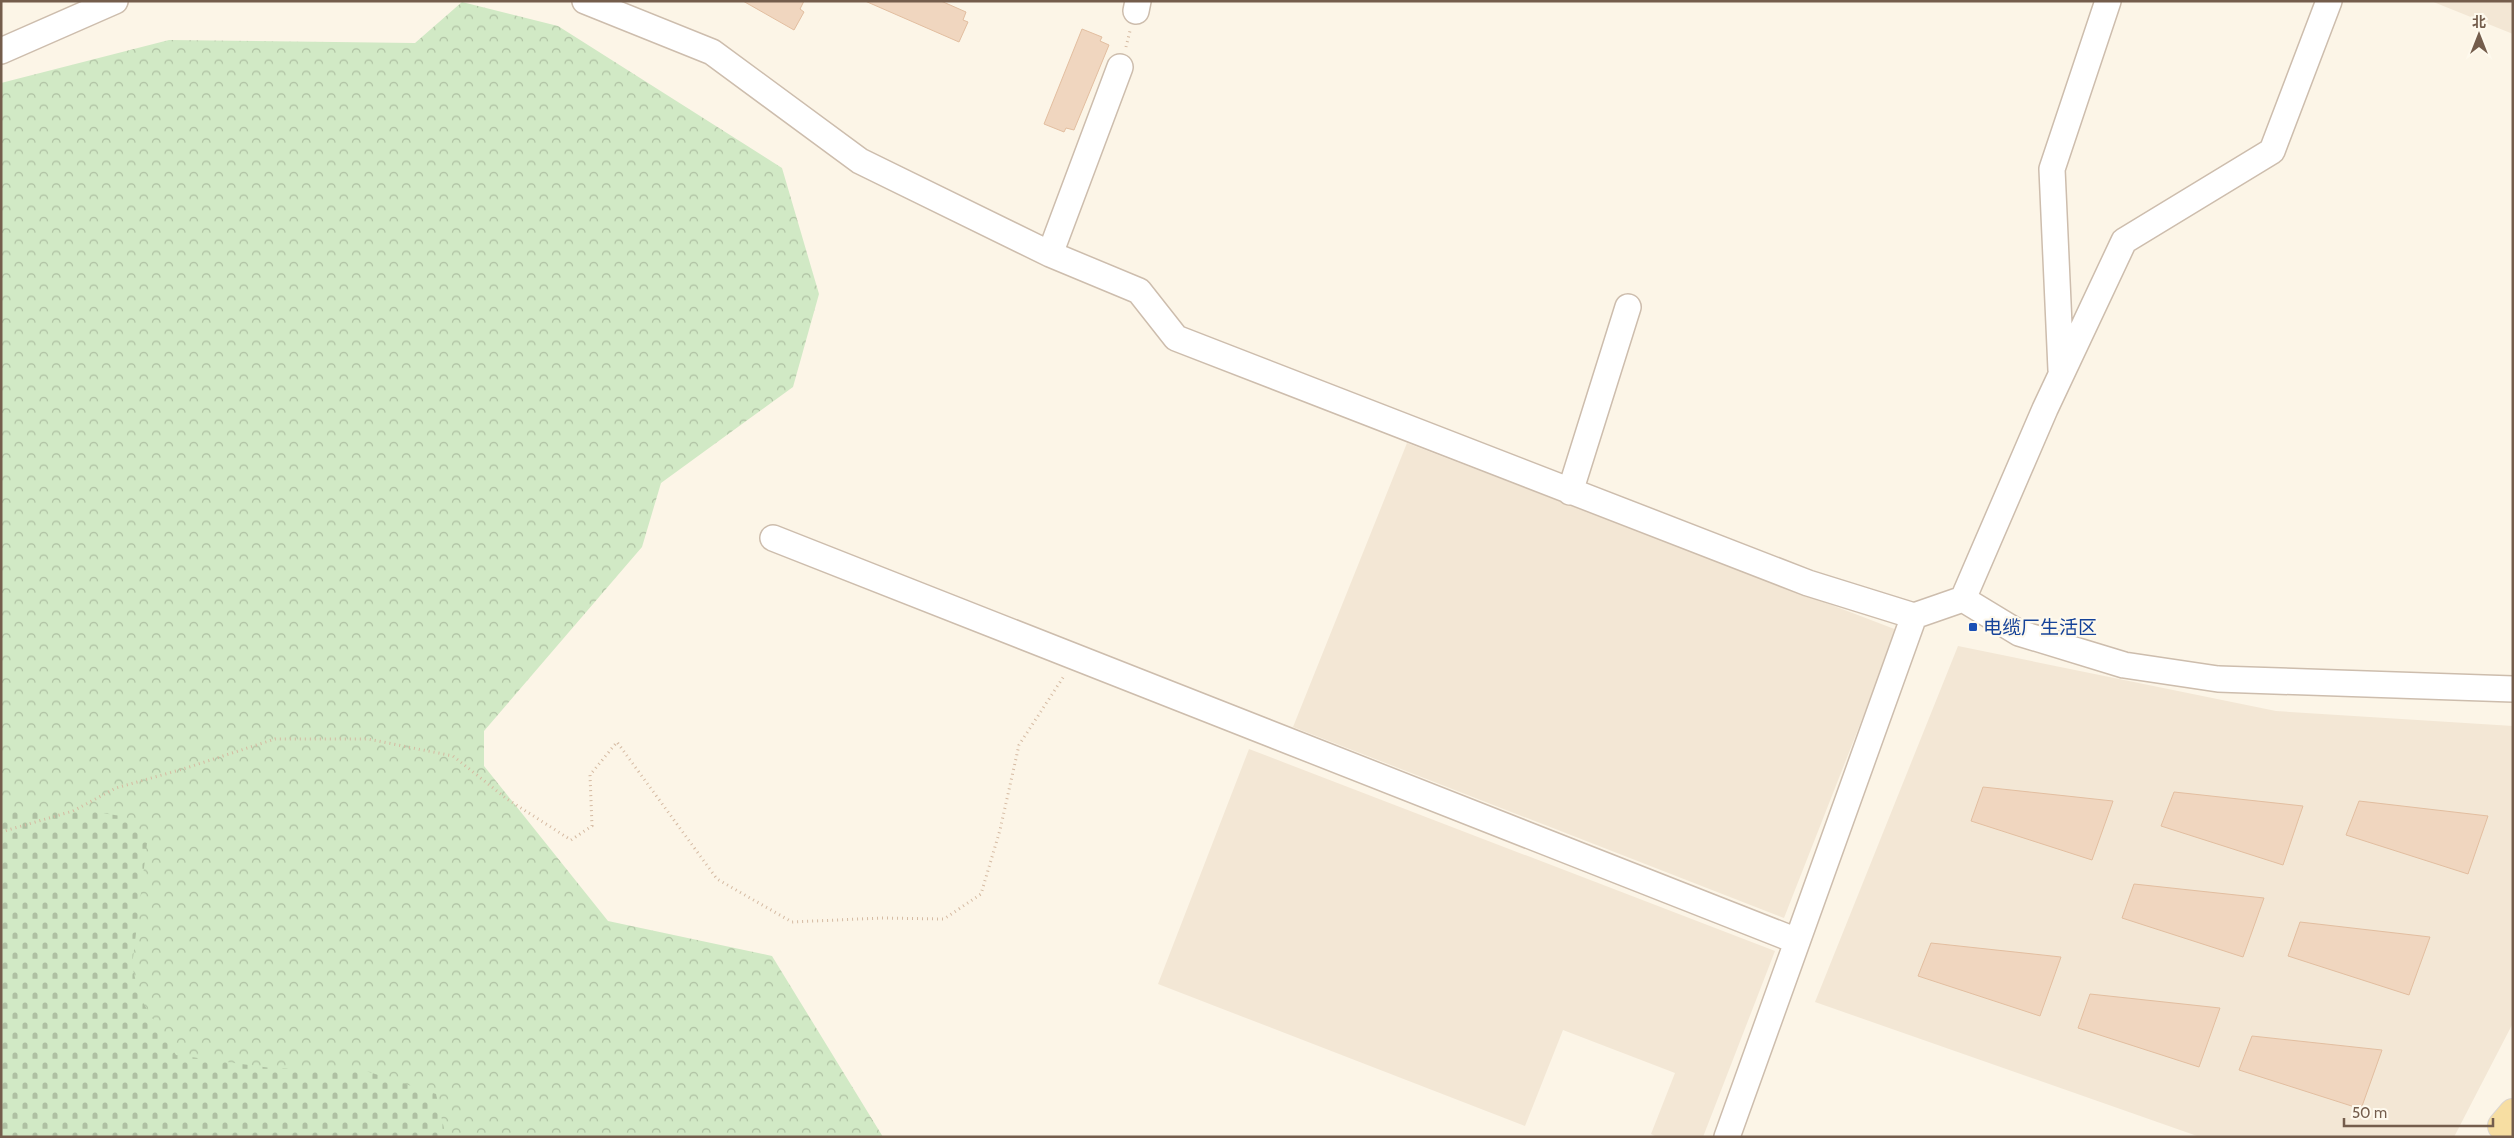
<svg xmlns="http://www.w3.org/2000/svg" width="2514" height="1138" font-family="Cabin,'Noto Sans SC',sans-serif">
  <defs>
    <pattern id="forest-crowns" width="20" height="18" patternUnits="userSpaceOnUse" patternTransform="scale(1.25)"><rect width="20" height="18" fill="#d1e9c5"/><path d="M2 6a3 3 0 1 1 6 0M12 15a3 3 0 1 1 6 0" fill="none" stroke="#aec0a2"/></pattern>
    <pattern id="cemetery-stones" width="16" height="16" patternUnits="userSpaceOnUse" patternTransform="scale(1.25)"><rect width="16" height="16" fill="#d1e9c5"/><path d="M2 7V4a2 2 0 0 1 4 0v3zM10 15v-3a2 2 0 0 1 4 0v3z" fill="#aec0a2"/></pattern>
  </defs>
  <rect width="100%" height="100%" fill="#fcf5e7"/>
  <path fill="#f3e7d5" d="M2431 1H2513V34Z
    M1407 443 1897 630 1784 918 1293 727Z
    M1958 646 2276 711 2513 726V1023L2454 1137H2200L1815 1002Z
    M1249 749 1775 951 1703 1137H1657L1651 1134 1675 1073 1563 1030 1525 1126 1158 984Z"/>
  <path fill="url(#forest-crowns)" d="M462 2 558 26 782 168 819 294 793 387 661 483 642 547 484 731V766L608 921 772 956 883 1137H1V83L169 40 415 43Z"/>
  <path fill="url(#cemetery-stones)" d="M1 810 89 811 121 816 148 835 132 966 140 998 176 1055 271 1068 369 1072 436 1094 446 1137H1Z"/>
  <path fill="#f0d6bf" stroke="#e2bea0" d="M743 1H804L800 9 804 12 794 30Z
    M865 1H941L966 12 963 20 968 22 959 42Z
    M1082 29 1102 37 1100 41 1109 45 1074 130 1066 128 1064 132 1044 124Z
    M1983 787 2113 801 2092 860 1971 821Z
    M2174 792 2303 806 2283 865 2161 826Z
    M2359 801 2488 816 2468 874 2346 835Z
    M2134 884 2264 898 2243 957 2122 918Z
    M2300 922 2430 937 2409 995 2288 956Z
    M1931 943 2061 957 2040 1016 1918 976Z
    M2090 994 2220 1008 2199 1067 2078 1028Z
    M2252 1036 2382 1050 2361 1109 2239 1070Z"/>
  <g fill="none" stroke-linecap="round" stroke-linejoin="round">
    <defs>
      <path id="minor" d="M585 1 712 52 860 161 1050 254 1139 291 1176 338 1808 583 1914 616 1963 599 2045 409 2124 241 2272 151 2329 1
        M1136 11 1138 1
        M1 51 115 1
        M1050 254 1120 67
        M2061 370 2052 169 2108 1
        M1570 492 1628 307
        M773 538 1797 941
        M1963 599 2019 633 2124 665 2218 679 2513 689
        M1727 1137 1914 616"/>
      <path id="major" d="M2502 1126 2513 1113"/>
    </defs>
    <use href="#minor" stroke="#cdbdad" stroke-width="28"/>
    <use href="#major" stroke="#dbd5d0" stroke-width="30"/>
    <path stroke="#d5baa2" stroke-width="3" stroke-dasharray="1 4" stroke-linecap="butt" d="M1126 47 1130 31
      M1 832 73 811 116 788 183 769 275 739H368L453 756 507 799 571 840 592 826 590 775 617 742 717 879 792 922 882 918 944 919 981 894 1000 830 1019 745 1064 676"/>
    <use href="#minor" stroke="#fff" stroke-width="25"/>
    <use href="#major" stroke="#f7dea2" stroke-width="28"/>
  </g>
  <rect fill="#1a4fb4" stroke="#fef9ed" stroke-width="2" x="1968" y="622" width="10" height="10" rx="2.5"/>
  <g text-anchor="middle" stroke-width="4.5" stroke-linejoin="round" paint-order="stroke">
    <g font-size="19" fill="#164399" stroke="#fef9ed" text-anchor="start">
      <text x="1983" y="634">电缆厂生活区</text>
    </g>
  </g>
  <rect width="2514" height="1138" fill="none" stroke="#745d4c" stroke-width="5"/>
  <g transform="translate(2479 35)" stroke="#fef9ed" stroke-width="4" paint-order="stroke">
  <path d="M0-4L9 19L0 12L-9 19Z" fill="#745d4c"/>
  <text y="-8" font-size="14" font-weight="bold" text-anchor="middle" fill="#745d4c">北</text>
  </g>
  <path d="M2344 1118v8h149v-8" fill="none" stroke="#745d4c" stroke-width="2.5"/>
  <text x="2352" y="1118" font-size="15" fill="#745d4c" stroke="#fef9ed" stroke-width="4" paint-order="stroke">50 m</text>
</svg>
